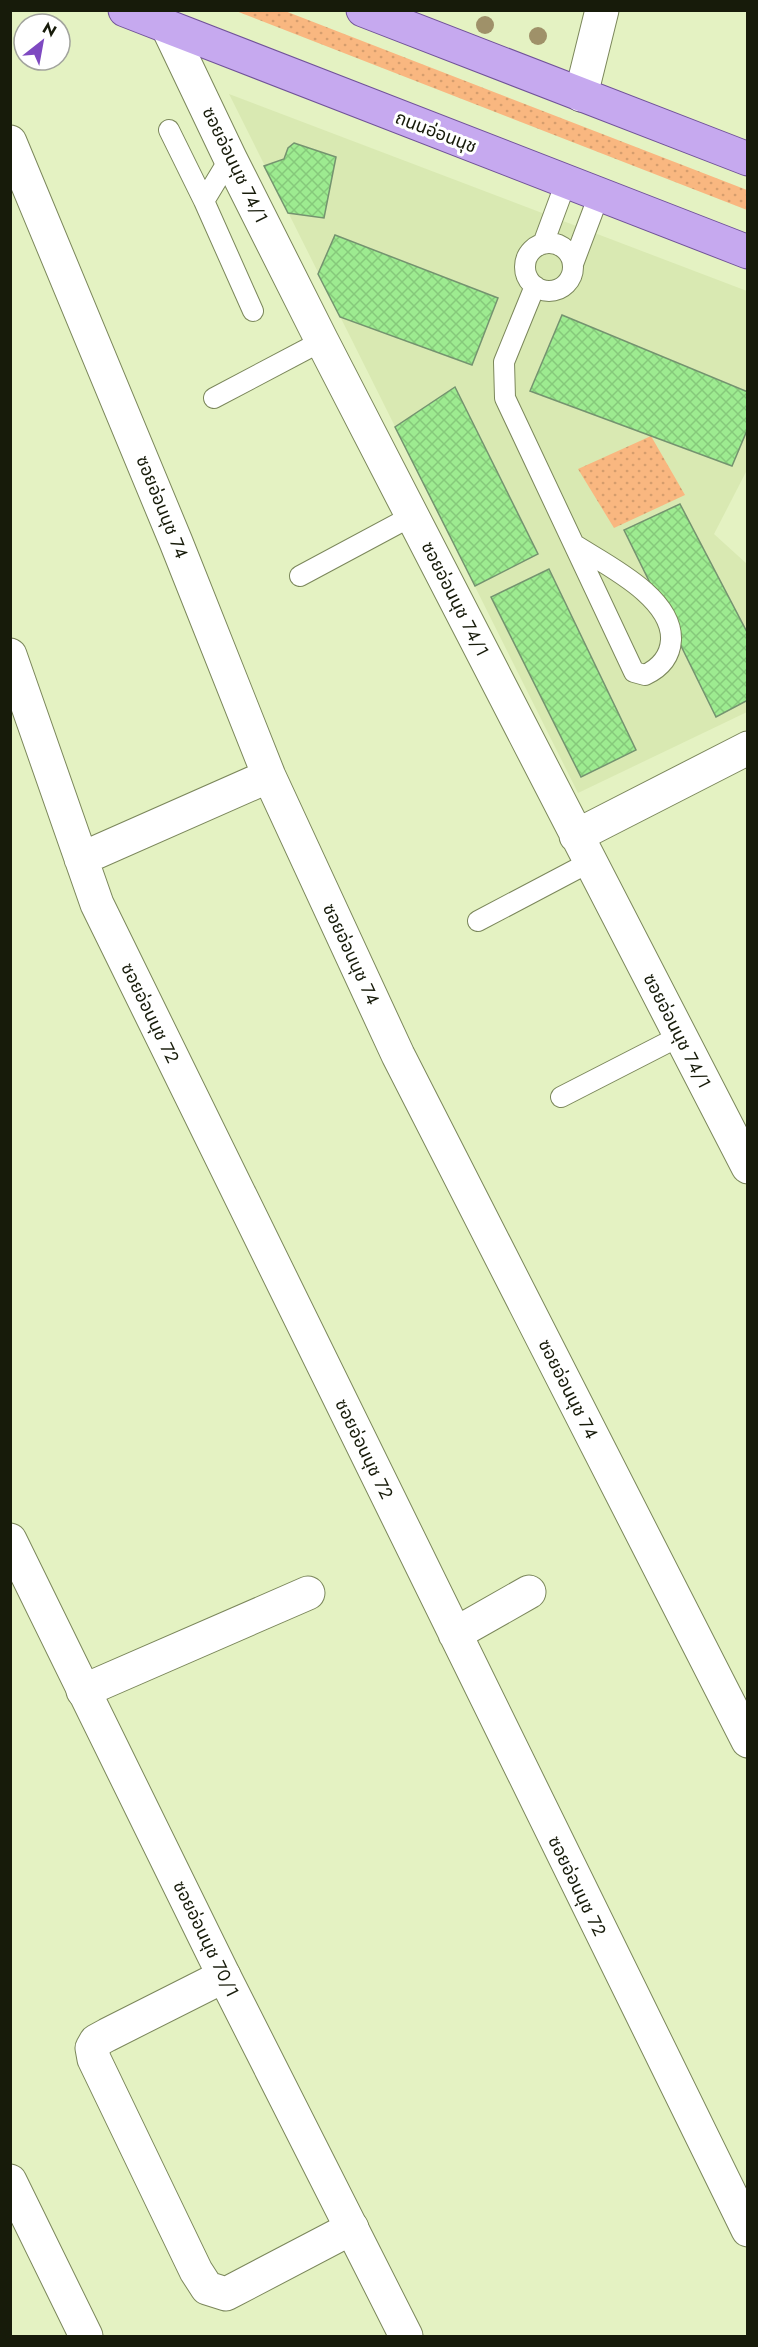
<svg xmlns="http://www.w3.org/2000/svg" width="758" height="2347" font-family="Jost,'Noto Sans Thai',sans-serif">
  <defs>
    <pattern id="grass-dots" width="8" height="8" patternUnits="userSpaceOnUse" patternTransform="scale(1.5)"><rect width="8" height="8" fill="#f9b780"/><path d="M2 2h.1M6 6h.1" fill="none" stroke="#d59d6d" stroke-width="1.8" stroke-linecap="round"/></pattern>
    <pattern id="building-cross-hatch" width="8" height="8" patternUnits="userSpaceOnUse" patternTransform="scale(1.5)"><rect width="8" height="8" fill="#9deb90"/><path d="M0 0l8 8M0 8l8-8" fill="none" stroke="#86c97b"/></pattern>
  </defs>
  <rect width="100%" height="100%" fill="#e4f2c2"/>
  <path fill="#d9e9b2" d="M229 94 747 291V470L714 534 747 564V712L578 793Z"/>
  <path fill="url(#grass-dots)" d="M236 11H285L747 190V210Z
    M651 436 685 495 614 528 578 469Z"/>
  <path fill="url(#building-cross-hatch)" stroke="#74936f" stroke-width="1.5" d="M294 143 336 157 324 218 288 213 264 166 284 159 288 148Z
    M335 235 498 298 472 365 340 317 318 274Z
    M562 315 748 392V428L732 466 530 391Z
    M455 387 538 554 475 586 395 427Z
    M680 504 748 634V700L716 717 624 530Z
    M549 569 636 750 581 777 491 597Z"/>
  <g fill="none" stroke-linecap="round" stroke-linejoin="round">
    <defs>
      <path id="service" d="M169 130 204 201
        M230 158 204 201 253 311
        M525 267a24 24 0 1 1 48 0a24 24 0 1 1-48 0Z
        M543 244 566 182
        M573 264 599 195
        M535 286 504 362 505 398 634 672 645 675C660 668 670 657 671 640 673 597 606 565 575 545
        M214 398 322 341
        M300 576 412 516
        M478 921 590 862
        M561 1097 680 1036"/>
      <path id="minor" d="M168 28 230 158 322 341 748 1167
        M581 95 602 10
        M10 142 176 542 269 776 398 1055 748 1741
        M10 655 97 904 748 2230
        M576 836 748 748
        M81 859 269 776
        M455 1634 529 1592
        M83 1691 308 1593
        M224 1976 107 2035 96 2041 92 2048 94 2059 196 2271 207 2288 226 2294 352 2228
        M10 2181 86 2336"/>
      <path id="tertiary" d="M10 1540 224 1976 406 2336"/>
      <path id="primary" d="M125 10 748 252
        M363 10 748 159"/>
    </defs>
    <use href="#service" stroke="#7b875b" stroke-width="22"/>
    <use href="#minor" stroke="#7b875b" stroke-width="35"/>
    <use href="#tertiary" stroke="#7b875b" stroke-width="35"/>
    <use href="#primary" stroke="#705298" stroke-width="35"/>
    <use href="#service" stroke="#fff" stroke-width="20"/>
    <use href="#minor" stroke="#fff" stroke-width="33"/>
    <use href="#tertiary" stroke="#fff" stroke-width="33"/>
    <use href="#primary" stroke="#c6a9ef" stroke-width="33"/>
  </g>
  <g fill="#9f9169">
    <circle cx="485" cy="25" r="9"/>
    <circle cx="538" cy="36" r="9"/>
  </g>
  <g text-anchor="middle" stroke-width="6" stroke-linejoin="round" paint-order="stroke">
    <g font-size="18" fill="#171b0a" stroke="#fff">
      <text transform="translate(436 132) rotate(21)" y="6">ถนนอ่อนนุช</text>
      <text transform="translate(235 165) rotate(64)" y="6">ซอยอ่อนนุช 74/1</text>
      <text transform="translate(162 507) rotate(68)" y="6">ซอยอ่อนนุช 74</text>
      <text transform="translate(455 599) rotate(63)" y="6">ซอยอ่อนนุช 74/1</text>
      <text transform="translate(351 954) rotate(65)" y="6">ซอยอ่อนนุช 74</text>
      <text transform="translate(150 1013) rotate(64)" y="6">ซอยอ่อนนุช 72</text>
      <text transform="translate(677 1031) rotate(63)" y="6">ซอยอ่อนนุช 74/1</text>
      <text transform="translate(568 1389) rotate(63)" y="6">ซอยอ่อนนุช 74</text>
      <text transform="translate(364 1449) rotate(64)" y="6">ซอยอ่อนนุช 72</text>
      <text transform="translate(577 1886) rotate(64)" y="6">ซอยอ่อนนุช 72</text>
      <text transform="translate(206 1939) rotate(64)" y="6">ซอยอ่อนนุช 70/1</text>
    </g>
  </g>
  <rect width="758" height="2347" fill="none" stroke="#171b0a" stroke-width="24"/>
  <g transform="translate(42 42) rotate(31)"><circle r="28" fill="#ffffff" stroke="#a2a49d" stroke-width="1.5"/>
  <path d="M0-4.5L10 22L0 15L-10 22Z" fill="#7e49c1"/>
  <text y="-9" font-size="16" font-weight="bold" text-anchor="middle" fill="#171b0a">N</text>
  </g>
</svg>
